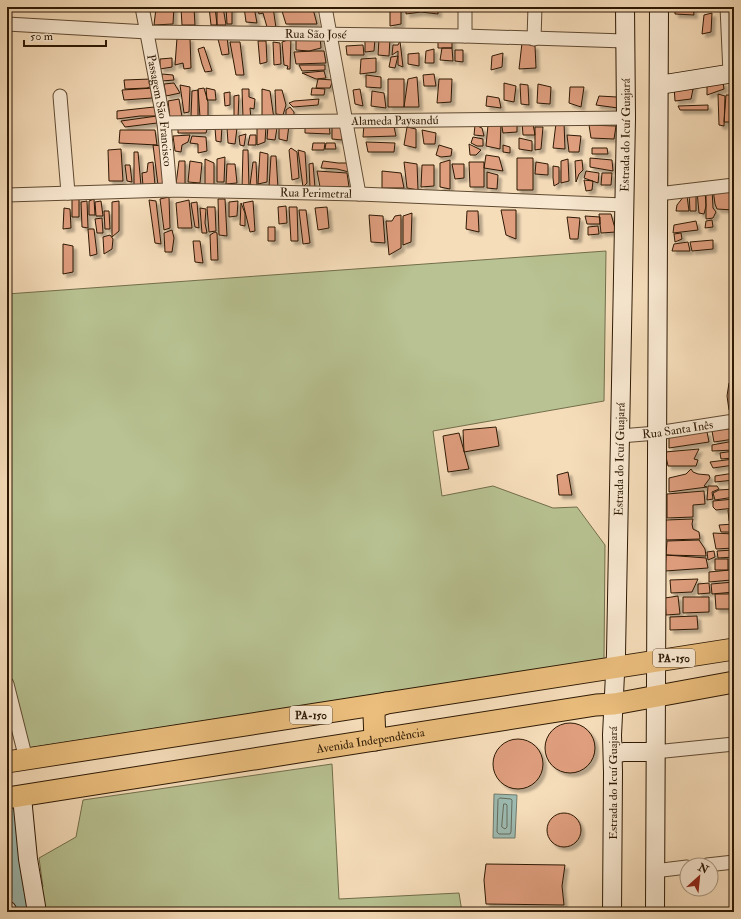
<svg xmlns="http://www.w3.org/2000/svg" width="741" height="919" font-family="'IM FELL Double Pica',serif">
  <defs>
    <filter id="shadow"><feDropShadow dx="3.5" dy="3.5" stdDeviation="1" flood-color="#0004"/></filter>
  </defs>
  <rect width="100%" height="100%" fill="#f6ddba"/>
  <filter id="stains"><feTurbulence type="fractalNoise" baseFrequency=".005" numOctaves="4"/><feColorMatrix values="0 0 0 0 .2 0 0 0 0 .09 0 0 0 0 .02 0 0 0 .5 -.17"/></filter>
  <radialGradient id="worn" r=".72"><stop offset=".6" stop-color="#630" stop-opacity="0"/><stop offset="1" stop-color="#630" stop-opacity=".3"/></radialGradient>
  <path fill="#b8c292" stroke="#726e4b" d="M606 251 604 401 433 431 442 496 493 486 553 508 577 507 605 545 604 659 28 748 7 669V294Z
    M332 764 339 899 459 893 462 912H8L43 887 39 858 76 837 83 800Z"/>
  <path fill="#9dbbb2" stroke="#707a6c" d="M494 794 517 795 515 838H493Z"/>
  <g fill="none" stroke-linecap="round" stroke-linejoin="round">
    <path stroke="#656a5b" stroke-width="1" d="M500 798 511 799 512 800 511 832 510 834H499L497 832 498 800Z
      M504 804H506L507 805V827L505 829 502 827Z"/>
    <path stroke="#9dbbb2" stroke-width="20" d="M7 817 13 840 15 868 26 912"/>
  </g>
  <path fill="#df9e7e" stroke="#2d1904" filter="url(#shadow)" d="M174 7 173 24 154 25 156 8Z
    M209 7H215L217 25H211Z
    M220 7H223L226 25H217V8Z
    M226 7H232V24H227Z
    M244 7H254L257 23 246 22Z
    M257 7H273L276 28 267 27 263 13 259 14Z
    M390 7H401V24L390 26Z
    M406 7H420L421 12 406 14Z
    M422 7H438V14L421 12Z
    M675 7H693L694 15 675 14Z
    M181 8H194L195 25H182Z
    M313 9 317 24H286L282 11Z
    M712 13 711 32 702 34 704 15Z
    M320 36 321 48 309 51 296 50V38Z
    M227 37 229 54 222 55 218 39Z
    M365 37 375 38 374 51 365 52Z
    M177 38H190L191 68 184 69 183 63 175 65Z
    M390 38 389 56 378 55 379 39Z
    M438 38 452 39V48H438Z
    M291 39 290 69H287L288 66 284 65 282 42Z
    M258 41H266L267 62 260 64Z
    M400 41 403 67 398 65V51L392 55 393 45H398Z
    M230 42H240L244 75H236Z
    M273 42 280 43 281 64 274 65Z
    M522 43 535 46 536 68 519 69Z
    M363 45 364 55H347L346 46Z
    M204 47 212 71 205 72 202 64 198 49Z
    M442 48H452L453 61 440 60Z
    M434 49V63H425L426 51Z
    M455 50H463V62L455 61Z
    M314 51H324L326 63 296 64 294 52Z
    M419 53V66L408 64V54Z
    M503 53 502 67 491 70 492 56Z
    M398 56 395 68 389 67 391 57Z
    M172 58V67L160 69V59Z
    M376 58V72L360 74 361 59Z
    M299 65H325V70L302 71Z
    M324 71 326 78 316 79 302 73Z
    M162 74 173 75 174 80 162 81Z
    M434 74 436 86H424L423 75Z
    M366 75 381 77V88L366 87Z
    M417 77 419 107H404L408 79Z
    M151 79 152 86 147 88 125 89 124 80Z
    M318 79 333 80 330 88H316Z
    M388 79H404V107H388Z
    M439 79H452L451 102 437 103Z
    M723 82 724 89 707 95V84Z
    M174 83 180 93 166 96 164 84Z
    M504 83 516 86 514 102 504 100Z
    M520 84 528 85 529 105 521 104Z
    M538 84 551 87 550 104 537 103Z
    M694 84 691 99 675 101 674 86Z
    M180 85 190 87 189 112 184 113Z
    M570 87H584L581 107 569 103Z
    M154 88 152 98 124 100 122 90Z
    M204 88 208 102V119L200 117 198 89Z
    M206 88 215 90 216 100H207Z
    M312 88 325 89 324 95H311Z
    M242 89H249V97L255 99 254 109 250 108 251 119 243 118Z
    M262 89 270 91 274 119 262 118Z
    M360 89 363 106 355 104 353 90Z
    M198 90V116H191L192 91Z
    M275 90H282L286 105 283 115 276 114Z
    M372 91 384 93 386 108 371 106Z
    M230 92V105L225 106 224 93Z
    M718 94 725 96 724 126 719 125Z
    M239 95 238 118H234V96Z
    M726 95H734V122H724Z
    M487 96 499 98 501 108 486 106Z
    M599 96 617 97 618 108 596 105Z
    M179 99 182 117 170 118 168 101Z
    M319 99 318 105 293 107 289 103 294 101Z
    M708 105V110H680L678 106Z
    M154 107 157 116H140L117 119V111Z
    M290 107 294 112V120H286V110Z
    M157 116V123L125 127 121 121Z
    M517 120V132L503 133 501 121Z
    M393 122 396 136 363 137 364 124Z
    M522 122 533 124 535 135H523Z
    M556 123H564L565 149 553 148Z
    M329 124 330 134 305 133V126Z
    M501 124 500 149 486 146 488 125Z
    M289 125 287 141 279 139V126Z
    M475 125 482 128 484 136 474 135Z
    M589 125 616 126 614 139 591 138Z
    M208 126 206 133H178V128Z
    M222 126 221 142 216 141 215 128Z
    M257 126H266L265 142 257 145Z
    M268 126 277 128 275 140 267 139Z
    M332 126H343L342 140 332 139Z
    M407 127 416 129V148L404 145Z
    M535 127H543L541 149 535 150Z
    M227 128H237L235 144 228 143Z
    M120 130H155L157 145 119 143Z
    M422 130 436 133 435 144H424Z
    M246 134 244 146 240 145 239 136Z
    M190 135 188 142 182 145 181 152 175 151 173 136Z
    M250 135H256V145H248Z
    M567 135 581 136 579 152H569Z
    M192 136 206 137 207 151 198 153V144L190 143Z
    M473 137 483 139V146H477L471 143Z
    M519 138 532 141V151L519 149Z
    M366 142 395 143 394 152H368Z
    M313 143H325L324 150H312Z
    M326 143H335L336 149H325Z
    M469 144 481 150 476 155H470Z
    M153 145 162 146 167 181 158 185Z
    M439 145 452 149 451 156 441 157 436 155Z
    M503 145 510 147V153L503 152Z
    M291 148 297 152 299 178 292 180 289 150Z
    M592 148H607L608 154H592Z
    M121 149 123 181H109L108 150Z
    M243 150H248L249 188H242Z
    M298 150 305 152 307 183 303 187Z
    M134 152H138L141 186 134 187Z
    M260 152 268 154 267 182 258 184Z
    M486 155 499 157 503 171 484 168Z
    M271 156H276L278 188 269 187Z
    M225 157 224 182H217V159Z
    M517 158H533V190H517Z
    M590 158 612 160 613 171 590 167Z
    M205 159 214 163V188H205Z
    M568 159 569 181 561 183V161Z
    M450 160V189L440 187V163Z
    M582 160 583 170 579 174 576 182 575 161Z
    M179 161H185V184H176Z
    M190 161 202 163 200 183 188 182Z
    M323 161 338 163H351L349 172 337 169 321 168Z
    M153 162 155 185 143 186 142 173 147 172 148 163Z
    M253 162H256L257 186 250 185Z
    M404 162 417 164 418 190 407 188Z
    M469 162H484V187H470Z
    M536 162 548 164V175L535 174Z
    M313 163 315 188H310L309 164Z
    M227 164H235L237 183 226 184Z
    M452 164H464V178L455 179Z
    M125 165H130L132 182 127 181Z
    M422 165H434V186L421 187Z
    M553 166 559 167V183L554 186 553 178Z
    M317 171 347 173 349 187H320Z
    M382 171 401 173 404 188H382Z
    M586 171 599 173 598 183 584 178Z
    M487 172 498 175 497 189 487 188Z
    M602 173H612L611 185H601Z
    M584 180 593 181 592 190 586 191Z
    M712 189 713 208 716 212 713 218 706 219V190Z
    M713 189 733 191V210L717 209 715 204Z
    M705 190 706 206 704 214 699 213 697 191Z
    M696 192V211H690L689 193Z
    M684 196H687L689 211H676L677 205Z
    M72 197 79 198V217H72Z
    M169 197 170 228 164 230 160 199Z
    M94 199 95 215H89V201Z
    M218 199H225L227 236 219 235Z
    M149 200 156 201 161 244 155 243Z
    M189 200 192 228H178L176 203Z
    M87 201 88 228 82 227 81 202Z
    M101 201 103 216H96L95 202Z
    M119 201V231L112 237V202Z
    M238 201 237 216 229 217V202Z
    M253 201 255 231 250 232 243 203Z
    M197 202 199 228 195 227 191 203Z
    M241 203 245 213V226L240 225Z
    M286 206 287 223 279 224 278 207Z
    M207 207H215L216 231 209 232Z
    M289 207H297L298 241H291Z
    M327 207 329 228 318 230 315 208Z
    M64 208 70 209 71 228 63 229Z
    M200 208 206 209 205 223 207 233H202Z
    M299 210H306L310 243 303 244Z
    M501 210H516V239L506 235Z
    M104 211H109L110 229H105Z
    M467 211H478L479 232 466 229Z
    M412 213 411 242 403 245V216Z
    M599 214H611L616 232 601 233Z
    M369 215 383 216 385 243 371 242Z
    M401 215V248L389 255 386 221H392L395 216Z
    M585 216 600 217V224H587Z
    M567 217 580 218 578 239H570Z
    M102 218 103 233H97L95 219Z
    M712 220 713 227 705 228 706 221Z
    M696 221 698 230 673 233 674 225Z
    M598 226 599 234 588 235V227Z
    M268 227H275V241H268Z
    M88 229H94L97 254 90 256Z
    M172 230 174 238 172 252H165L164 233Z
    M215 232 217 233 218 260H211L210 235Z
    M681 233 682 239 675 242 674 234Z
    M110 235 113 239 112 249 104 254 103 237Z
    M713 240V249L692 251 690 242Z
    M193 241H200L203 263 195 262Z
    M688 242 690 251H672L674 244Z
    M63 244 73 246V272L63 274Z
    M734 382V409L729 410 727 396 729 383Z
    M496 427 499 446 464 452 463 430Z
    M734 428V439L714 442 712 431Z
    M707 432 709 442 669 448V436Z
    M459 433 469 469 448 472 443 436Z
    M734 441V450L712 451V445Z
    M699 449 694 459 698 460 696 466H668L665 452Z
    M734 451V458L721 459 720 453Z
    M734 459V465L713 468 710 462Z
    M691 469 693 472 698 474 709 475 710 478 704 486 707 487 669 492V478L686 474Z
    M568 472 572 495H559L557 475Z
    M734 473V480L715 482V476Z
    M708 486H717L719 489 712 492 713 499 707 500Z
    M734 489V497L715 500 713 493 719 490Z
    M704 491 705 504 693 505V517L667 518V494Z
    M734 499V508L716 510 713 507V501Z
    M734 509V521H729L728 510Z
    M693 519 692 524 693 529 699 532 700 539 666 540 664 529 666 520Z
    M734 524V532H721L719 525Z
    M713 533 734 534V548L716 549Z
    M699 540 705 549 706 556 666 555 667 541Z
    M734 550V557L718 558 717 551Z
    M714 551 715 557 708 560 707 552Z
    M666 555 706 558 708 568 665 571Z
    M715 559H728V570H715Z
    M730 570 731 580 709 582V572Z
    M698 579 692 592 671 593 670 580Z
    M734 582V592L712 594 711 584Z
    M709 583 710 593 698 594V584Z
    M715 594H734V609H716Z
    M678 596 680 614 666 615 665 598Z
    M683 597H709V612L683 613Z
    M697 616 698 629 670 630V617Z
    M545 748a25 25 0 1 1 50 0a25 25 0 1 1-50 0Z
    M493 764a25 25 0 1 1 50 0a25 25 0 1 1-50 0Z
    M547 830a17 17 0 1 1 34 0a17 17 0 1 1-34 0Z
    M486 864 565 865 562 886 564 905 486 904 484 880Z"/>
  <g fill="none" stroke-linecap="round" stroke-linejoin="round">
    <defs>
      <g id="street">
        <path id="s1" d="M142 7 164 123 170 190"/>
        <path d="M325 7 359 194"/>
        <path d="M727 7 730 73"/>
        <path id="s2" d="M7 24 148 32 465 36 625 41"/>
        <path d="M465 36V7"/>
        <path d="M534 39 535 7"/>
        <path d="M60 96 68 193"/>
        <path id="s3" d="M164 123 626 118"/>
        <path d="M658 194 734 185"/>
        <path id="s4" d="M7 195 170 190 359 194 624 205"/>
        <path id="s5" d="M620 436 657 433 734 421"/>
        <path d="M7 684 26 759"/>
        <path d="M655 752 734 744"/>
        <path d="M707 865 734 862"/>
        <path d="M654 871 687 867"/>
      </g>
      <g id="secondary">
        <path d="M659 85 734 73"/>
        <path d="M613 754 624 752H655"/>
        <path d="M22 797 28 859 37 912"/>
        <path d="M7 910V912"/>
        <path id="s6" d="M612 912 613 772 612 735 616 654 620 436 626 118 625 7"/>
        <path d="M655 912 659 7"/>
      </g>
      <g id="primary">
        <path d="M375 740 374 715 376 707 386 703"/>
        <path d="M7 762 734 649"/>
        <path id="s7" d="M7 798 596 705 614 704 734 682"/>
      </g>
    </defs>
    <use href="#street" stroke="#5f4a32" stroke-width="15"/>
    <use href="#secondary" stroke="#2d1904" stroke-width="20"/>
    <use href="#primary" stroke="#2d1904" stroke-width="23"/>
    <use href="#street" stroke="#f9e9d2" stroke-width="13"/>
    <use href="#secondary" stroke="#f9e9d2" stroke-width="18"/>
    <use href="#primary" stroke="#ebbe7d" stroke-width="21"/>
  </g>
  <g text-anchor="middle" stroke-width="3" stroke-linejoin="round" paint-order="stroke">
    <g fill="#f9e9d2" stroke="#6a5742" stroke-width="1">
      <rect x="653" y="649" width="42" height="18" rx="3"/>
      <rect x="290" y="706" width="42" height="18" rx="3"/>
    </g>
    <g font-size="11" font-weight="bold" fill="#2d1904">
      <text x="674" y="662">PA-150</text>
      <text x="311" y="719">PA-150</text>
    </g>
    <g font-size="12" fill="#2d1904" stroke="#f9e9d2">
      <text dy="4" stroke="none"><textPath href="#s2" startOffset="309">Rua São José</textPath></text>
      <text dy="4" stroke="none"><textPath href="#s1" startOffset="105">Passagem São Francisco</textPath></text>
      <text dy="4" stroke="none"><textPath href="#s3" startOffset="231">Alameda Paysandú</textPath></text>
      <text dy="4" stroke="none"><textPath href="#s6" startOffset="777">Estrada do Icuí Guajará</textPath></text>
      <text dy="4" stroke="none"><textPath href="#s4" startOffset="309">Rua Perimetral</textPath></text>
      <text dy="4" stroke="none"><textPath href="#s5" startOffset="58">Rua Santa Inês</textPath></text>
      <text dy="4" stroke="none"><textPath href="#s6" startOffset="453">Estrada do Icuí Guajará</textPath></text>
      <text dy="4" stroke="none"><textPath href="#s7" startOffset="368">Avenida Independência</textPath></text>
      <text transform="translate(613 783) rotate(-90)" y="4">Estrada do Icuí Guajará</text>
    </g>
  </g>
  <rect width="741" height="919" fill="none" stroke="#f6ddba" stroke-width="24"/>
  <rect x="8" y="8" width="725" height="903" fill="none" stroke="#2d1904" stroke-width="2"/>
  <rect x="12" y="12" width="717" height="895" fill="none" stroke="#2d1904"/>
  <g transform="translate(699 877) rotate(27)"><circle r="19" fill="#f9e9d2" stroke="#a79680"/>
  <path d="M0-3L7 15L0 10L-7 15Z" fill="#8f2418"/>
  <text y="-6" font-size="11" font-weight="bold" text-anchor="middle" fill="#2d1904">N</text>
  </g>
  <path d="M24 40v6h82v-6" fill="none" stroke="#2d1904" stroke-width="2"/>
  <text x="30" y="40" font-size="12" fill="#2d1904" stroke="#f9e9d2" stroke-width="3" paint-order="stroke">50 m</text>
  <rect width="100%" height="100%" filter="url(#stains)"/>
  <rect width="100%" height="100%" fill="url(#worn)"/>
</svg>
